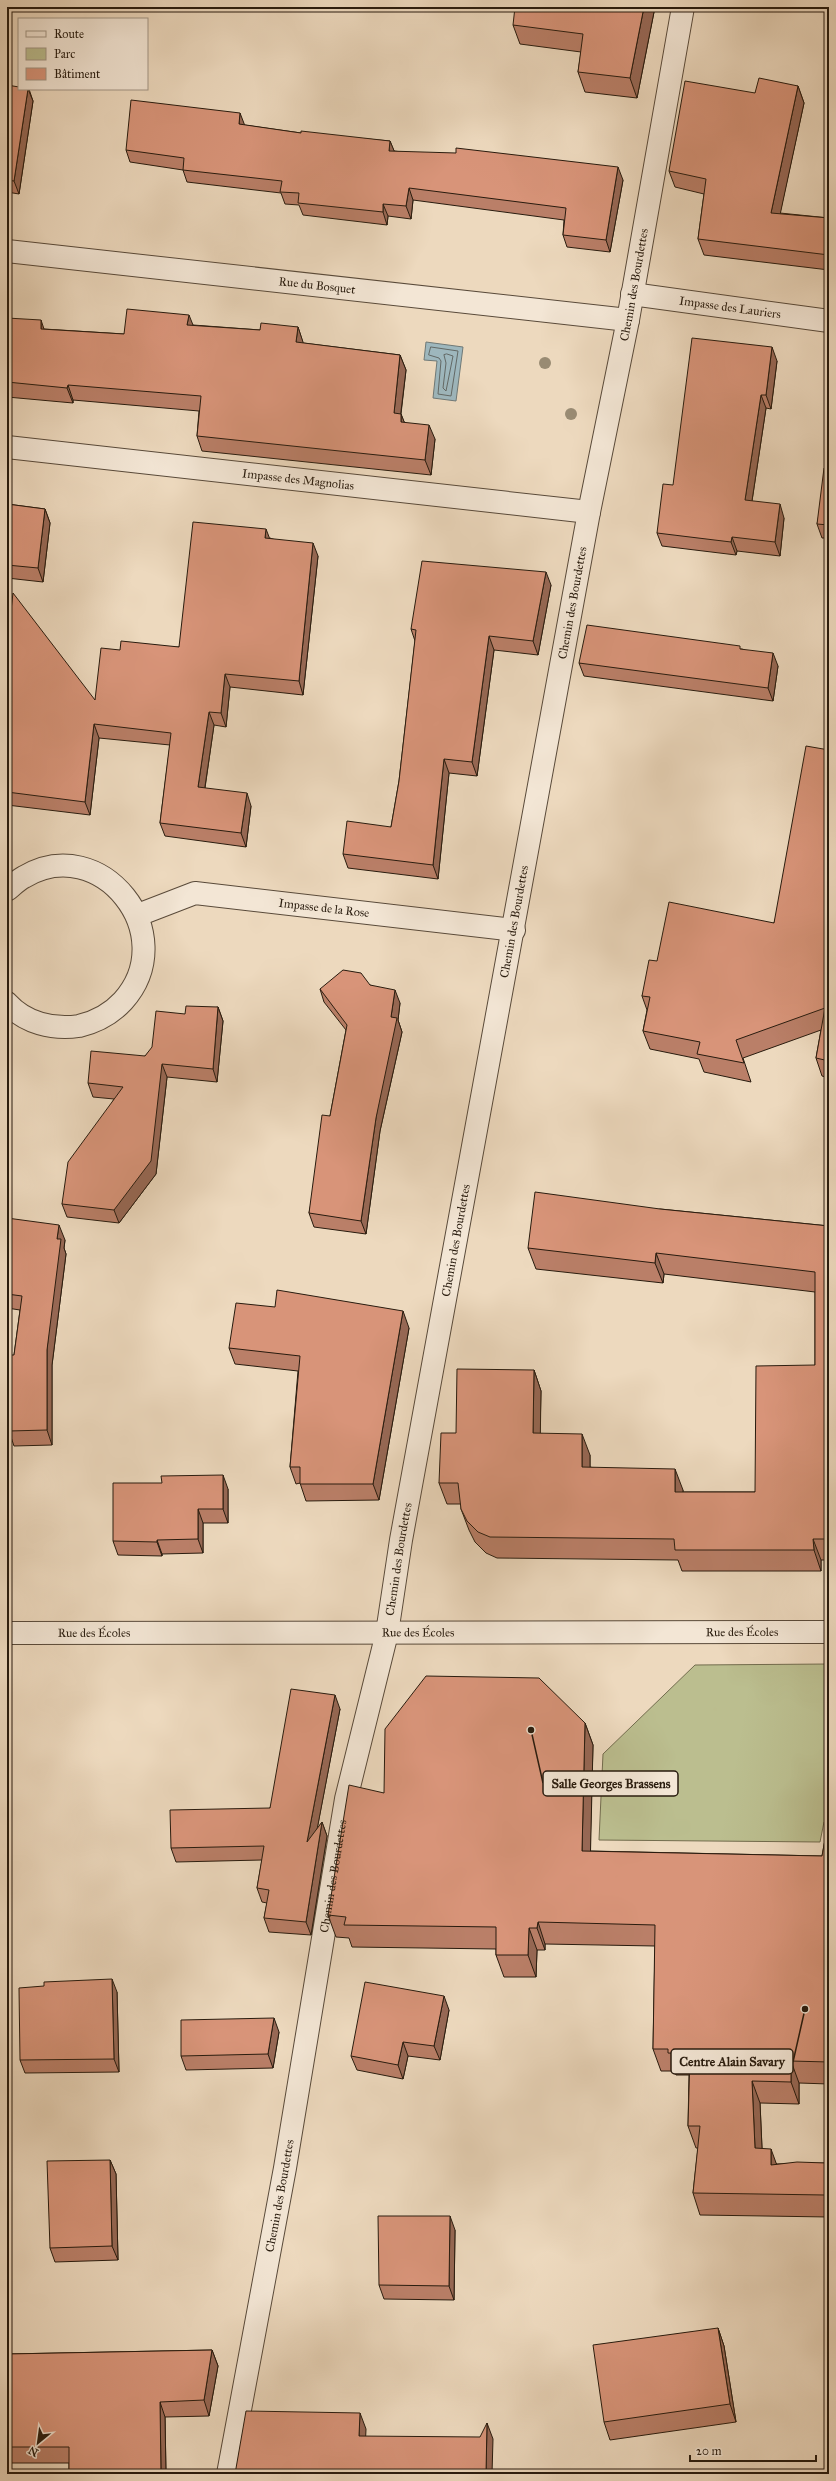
<svg xmlns="http://www.w3.org/2000/svg" width="836" height="2481" font-family="'IM FELL Great Primer',serif">
  <rect width="100%" height="100%" fill="#edd9be"/>
  <filter id="stains"><feTurbulence type="fractalNoise" baseFrequency=".005" numOctaves="4"/><feColorMatrix values="0 0 0 0 .2 0 0 0 0 .09 0 0 0 0 .02 0 0 0 .5 -.17"/></filter>
  <radialGradient id="worn" r=".72"><stop offset=".6" stop-color="#630" stop-opacity="0"/><stop offset="1" stop-color="#630" stop-opacity=".3"/></radialGradient>
  <path fill="#bbbe8f" stroke="#726c4e" d="M829 1664V1822H824L820 1842 599 1840 603 1754 695 1665Z"/>
  <path fill="#9eb7bd" stroke="#6f7977" d="M426 342 463 347 456 401 433 398 437 361 424 360Z"/>
  <g fill="none" stroke-linecap="round" stroke-linejoin="round">
    <path stroke="#636966" stroke-width="1" d="M431 347 458 351 451 396 438 394 441 361 439 358 429 355Z
      M447 354 453 356 446 391 443 388 446 363 444 355Z"/>
    <defs>
      <g id="minor">
        <path id="s1" d="M7 251 628 320"/>
        <path id="s2" d="M632 294 829 321"/>
        <path id="s3" d="M7 447 589 512"/>
        <path d="M7 890C12 886 18 880 24 877 100 831 183 934 123 1001 111 1014 96 1022 79 1026 53 1030 25 1023 7 1003"/>
        <path id="s4" d="M138 915 195 893 514 930"/>
        <path id="s5" d="M7 1633 829 1632"/>
        <path id="s6" d="M228 2474 285 2168 346 1799 387 1633 401 1540 589 512 628 320 683 7"/>
      </g>
    </defs>
    <use href="#minor" stroke="#594a3a" stroke-width="24"/>
    <use href="#minor" stroke="#f3e6d5" stroke-width="22"/>
  </g>
  <g fill="#998b73">
    <circle cx="545" cy="363" r="6"/>
    <circle cx="571" cy="414" r="6"/>
  </g>
  <path fill="#ba7f68" stroke="#281b0e" d="M655 7 637 98 585 92 578 72 581 52 520 44 513 25Z
    M7 85 19 89H29L33 101 19 194 7 192Z
    M798 86 804 103 780 213 829 218V270L704 255 698 239 704 194 675 187 669 171 755 93Z
    M244 125 301 133 390 141 394 151 623 180 610 252 567 247 563 235 564 220 413 200 411 219 388 216 387 225 303 215 299 205 285 204 281 193 187 182 183 170 130 162 126 150Z
    M7 318 44 329 124 334 193 325 260 330 298 327 303 343 400 355 406 370 401 414 404 422 435 439 431 475 202 451 197 436 199 411 73 400V403L7 397Z
    M777 361 771 409 766 408 752 501 784 518 780 556 737 551 736 555 662 546 657 533Z
    M829 468V538H822L817 524Z
    M7 504 45 509 50 523 43 582 7 578Z
    M270 538 318 556 303 695 230 687 226 727 214 725 205 788 251 806 246 847 165 836 160 823 170 745 99 738 90 815 7 805V645L95 700 120 650 179 647Z
    M551 585 538 655 494 650 477 776 449 773 438 879 348 868 343 854 391 827 399 781 415 641 411 629Z
    M742 649 778 666 773 701 584 676 579 663Z
    M829 750V1078L822 1076 816 1058 821 1030 743 1058 751 1082 704 1072 699 1059 650 1049 643 1031 647 1010 642 996 657 961 774 923Z
    M370 985 400 1003 398 1020 402 1032 380 1131 366 1234 314 1227 309 1213 330 1116 346 1030 324 1002 320 989Z
    M218 1007 223 1021 217 1082 167 1077 156 1174 119 1223 67 1217 62 1204 114 1099 93 1097 88 1083 145 1056 185 1014Z
    M660 1209 829 1226V1560H821V1571H682L678 1560 497 1558 486 1553 475 1542 469 1530 461 1509V1504H447L439 1483 456 1433 534 1370 541 1391 540 1433 590 1455V1467L683 1490V1492H755L815 1365V1292L664 1274 663 1283 536 1269 528 1248Z
    M7 1218 65 1240 64 1248 66 1254 52 1365V1445L14 1446 9 1431 14 1355 20 1310 7 1308Z
    M409 1328 379 1500 306 1501 300 1483 296 1484 290 1467 298 1371 235 1364 229 1348Z
    M228 1489V1523H203V1553L162 1554V1556L118 1555 113 1541Z
    M340 1709 317 1829 322 1822 327 1836 311 1935 269 1932 264 1918 267 1903 262 1902 257 1888 262 1860 176 1862 171 1848 270 1808Z
    M585 1723 593 1745 590 1851 822 1856 829 1818V2084L799 2083V2104L760 2103 762 2149 777 2164 826 2163 829 2172V2217L700 2215 693 2193 698 2148H696L688 2126 689 2075H676L674 2071H661L653 2049 655 1946 545 1944V1950H537L536 1977H504L496 1955V1949L352 1947 349 1938 336 1937 328 1915 384 1793Z
    M117 1992 119 2072 25 2073 20 2060Z
    M449 2010 440 2060 408 2056 403 2079 357 2070 351 2056Z
    M279 2032 273 2068 186 2070 181 2056Z
    M110 2160 116 2174 118 2260 55 2262 50 2248Z
    M455 2230 454 2300 384 2299 379 2285Z
    M718 2328 724 2346 736 2422 610 2440 604 2422Z
    M212 2350 218 2366 209 2416 165 2417 166 2474H69V2463H7V2354Z"/>
  <path fill="#976855" stroke="#281b0e" d="M644 7H655L637 98 630 78Z
    M798 86 804 103 777 229 771 213Z
    M28 89 33 101 19 194 14 181Z
    M240 113 245 126 239 124Z
    M390 141 395 153 389 151Z
    M618 167 623 180 610 252 606 240Z
    M409 188 413 200 411 219 406 206Z
    M383 204 388 216 387 225 383 212Z
    M189 315 195 330 187 325Z
    M41 320 46 335 41 329Z
    M298 327 303 342 302 357 296 342Z
    M772 347 777 361 771 409 766 395Z
    M400 355 406 370 399 428 394 413Z
    M68 385 73 400V403L67 388Z
    M761 395 766 408 750 514 745 500Z
    M401 414 407 429 401 422Z
    M429 425 435 439 431 475 425 460Z
    M780 504 784 518 780 556 775 542Z
    M45 509 50 523 43 582 38 568Z
    M266 529 271 542 265 538Z
    M732 537 737 551 736 555 731 542Z
    M313 543 318 556 303 695 299 681Z
    M546 572 551 585 538 655 533 641Z
    M489 636 494 650 477 776 472 762Z
    M773 653 778 666 773 701 768 688Z
    M225 674 230 687 226 727 221 713Z
    M209 712 214 725 203 800 198 787Z
    M94 724 99 738 90 815 85 802Z
    M444 759 449 773 438 879 433 865Z
    M247 793 251 806 246 847 241 833Z
    M395 990 400 1003 398 1020 402 1032 380 1131 366 1234 361 1221 376 1118Z
    M218 1007 223 1021 217 1082 213 1069Z
    M162 1064 167 1077 156 1174 119 1223 114 1210Z
    M59 1225 65 1240 64 1248 66 1254 52 1365V1445L47 1430V1350L57 1239Z
    M656 1253 664 1274 663 1283 655 1263Z
    M403 1311 409 1328 379 1500 373 1484Z
    M534 1370 541 1391 540 1454 533 1433Z
    M582 1434 590 1455V1488L582 1467Z
    M675 1469 683 1490 682 1513 675 1492Z
    M223 1475 228 1489V1523L223 1509Z
    M198 1509 203 1523V1553L198 1539Z
    M813 1539 821 1560V1571L814 1550Z
    M157 1540 162 1554V1556L157 1542Z
    M335 1695 340 1709 312 1856 307 1842Z
    M585 1723 593 1745 590 1873 582 1851Z
    M322 1822 327 1836 311 1935 306 1922Z
    M538 1922 545 1944V1950L537 1928Z
    M529 1928 537 1950 536 1977 528 1955Z
    M112 1979 117 1992 119 2072 114 2059Z
    M444 1996 449 2010 440 2060 434 2046Z
    M274 2018 279 2032 273 2068 268 2054Z
    M403 2042 408 2056 403 2079 398 2065Z
    M791 2061 799 2083V2104L791 2082Z
    M752 2081 760 2103 763 2170 755 2148Z
    M771 2149 779 2171 771 2165Z
    M110 2160 116 2174 118 2260 112 2246Z
    M826 2163 829 2172V2207L825 2195Z
    M450 2216 455 2230 454 2300 449 2286Z
    M718 2328 724 2346 736 2422 730 2404Z
    M212 2350 218 2366 209 2416 204 2400Z
    M160 2402 165 2417 166 2474H161Z
    M360 2413 366 2429 365 2452 359 2436Z
    M487 2423 493 2439 492 2474H486Z"/>
  <path fill="#d89479" stroke="#281b0e" d="M515 7H644L630 78 578 72 583 34 513 25Z
    M759 78 798 86 771 213 829 218V255L698 239 706 179 669 171 685 81 755 93Z
    M7 85 19 87V89H28L14 181 7 180Z
    M131 100 240 113 239 124 301 133V131L390 141 389 151 456 153V148L618 167 606 240 563 235 566 208 409 188 406 206 383 204V212L298 203 299 193 280 192 282 181 183 170 184 158 126 150Z
    M829 280V294L827 293Z
    M127 309 189 315 187 325 260 330 261 323 298 327 296 342 400 355 394 413 401 414V422L429 425 425 460 197 436 201 396 68 385 67 388 7 382V318L41 320V329L124 334Z
    M692 338 772 347 766 395H761L745 500 780 504 775 542 732 537 731 542 657 533 663 484 673 485Z
    M824 468H829V525L817 524Z
    M7 504 45 509 38 568 7 565Z
    M193 522 266 529 265 538 313 543 299 681 225 674 221 713 209 712 198 787 247 793 241 833 160 823 171 733 94 724 85 802 7 792V645L13 593 95 700 101 648 120 650 121 641 179 647Z
    M422 561 546 572 533 641 489 636 472 762 444 759 433 865 343 854 347 821 391 827 399 781 416 630 411 629Z
    M587 625 740 646V649L773 653 768 688 579 663Z
    M806 746 829 750V1061L816 1058 825 1008 736 1040 744 1063 697 1054 700 1042 643 1031 650 997 642 996 649 960 657 961 669 902 774 923Z
    M343 970 361 973 370 985 395 990 391 1017 397 1018 376 1118 361 1221 309 1213 322 1115 330 1116 347 1025 320 989Z
    M186 1006 218 1007 213 1069 162 1064 151 1161 114 1210 62 1204 68 1162 123 1087 88 1083 91 1051 145 1056 152 1047 156 1011 185 1014Z
    M535 1192 660 1209 829 1226V1539H813L814 1550H675L674 1539 490 1537 478 1532 467 1521 461 1509 458 1483H439L441 1433H456L457 1369 534 1370 533 1433 582 1434V1467L675 1469V1492H755L756 1366 815 1365V1272L656 1253 655 1263 528 1248Z
    M7 1218 59 1225 57 1239H61L47 1350V1430L9 1431 8 1355H14L22 1296 7 1294Z
    M277 1290 403 1311 373 1484H300V1467H290L300 1356 229 1348 236 1303 275 1307Z
    M223 1475V1509H198V1539L157 1540V1542L113 1541V1483H162L161 1476Z
    M426 1676 539 1678 585 1723 582 1851 822 1856 829 1818V2062L791 2061V2082L752 2081 755 2148 771 2149V2165L797 2162 826 2163 825 2195 693 2193 700 2126H688L690 2054 668 2053V2049H653L655 1925 538 1922 537 1928H529L528 1955H496V1927L344 1925 346 1917 328 1915 349 1785 384 1793 385 1729Z
    M291 1689 335 1695 307 1842 322 1822 306 1922 264 1918 269 1890 257 1888 264 1846 171 1848 170 1810 270 1808Z
    M112 1979 114 2059 20 2060 19 1988 44 1986V1982Z
    M365 1982 444 1996 434 2046 403 2042 398 2065 351 2056Z
    M274 2018 268 2054 181 2056V2020Z
    M110 2160 112 2246 50 2248 47 2161Z
    M378 2216H450L449 2286 379 2285Z
    M718 2328 730 2404 604 2422 593 2345Z
    M212 2350 204 2400 160 2402 161 2474H69V2447H7V2354Z
    M246 2411 360 2413 359 2436 480 2437 487 2423 486 2474H235Z"/>
  <g text-anchor="middle" stroke-width="3" stroke-linejoin="round" paint-order="stroke">
    <g font-size="12" fill="#281b0e" stroke="#f3e6d5">
      <text dy="4" stroke="none"><textPath href="#s6" startOffset="2227">Chemin des Bourdettes</textPath></text>
      <text dy="4" stroke="none"><textPath href="#s1" startOffset="312">Rue du Bosquet</textPath></text>
      <text dy="4" stroke="none"><textPath href="#s2" startOffset="99">Impasse des Lauriers</textPath></text>
      <text dy="4" stroke="none"><textPath href="#s3" startOffset="293">Impasse des Magnolias</textPath></text>
      <text dy="4" stroke="none"><textPath href="#s6" startOffset="1903">Chemin des Bourdettes</textPath></text>
      <text dy="4" stroke="none"><textPath href="#s4" startOffset="191">Impasse de la Rose</textPath></text>
      <text dy="4" stroke="none"><textPath href="#s6" startOffset="1579">Chemin des Bourdettes</textPath></text>
      <text dy="4" stroke="none"><textPath href="#s6" startOffset="1255">Chemin des Bourdettes</textPath></text>
      <text dy="4" stroke="none"><textPath href="#s6" startOffset="931">Chemin des Bourdettes</textPath></text>
      <text dy="4" stroke="none"><textPath href="#s5" startOffset="87">Rue des Écoles</textPath></text>
      <text dy="4" stroke="none"><textPath href="#s5" startOffset="735">Rue des Écoles</textPath></text>
      <text dy="4" stroke="none"><textPath href="#s5" startOffset="411">Rue des Écoles</textPath></text>
      <text dy="4" stroke="none"><textPath href="#s6" startOffset="607">Chemin des Bourdettes</textPath></text>
      <text dy="4" stroke="none"><textPath href="#s6" startOffset="283">Chemin des Bourdettes</textPath></text>
    </g>
  </g>
  <path fill="none" stroke="#281b0e" stroke-width="1.5" d="M531 1730L543 1783M805 2009L793 2062"/>
  <g fill="#281b0e" stroke="#f3e6d5" stroke-width="1.5">
    <circle cx="531" cy="1730" r="4"/>
    <circle cx="805" cy="2009" r="4"/>
  </g>
  <g fill="#f3e6d5" stroke="#281b0e" stroke-width="1.5">
    <rect x="543" y="1771" width="135" height="25" rx="4"/>
    <rect x="671" y="2049" width="122" height="25" rx="4"/>
  </g>
  <g font-size="13" text-anchor="middle" font-weight="bold" fill="#281b0e">
    <text x="611" y="1788">Salle Georges Brassens</text>
    <text x="732" y="2066">Centre Alain Savary</text>
  </g>
  <rect width="836" height="2481" fill="none" stroke="#edd9be" stroke-width="24"/>
  <rect x="8" y="8" width="820" height="2465" fill="none" stroke="#281b0e" stroke-width="2"/>
  <rect x="12" y="12" width="812" height="2457" fill="none" stroke="#281b0e"/>
  <rect x="18" y="18" width="130" height="72" fill="#f3e6d5" stroke="#a29585"/>
  <rect x="26" y="31" width="20" height="6" fill="#f3e6d5" stroke="#a29585"/>
  <text x="54" y="38" font-size="12" fill="#281b0e">Route</text>
  <rect x="26" y="48" width="20" height="12" fill="#bbbe8f" stroke="#a29585"/>
  <text x="54" y="58" font-size="12" fill="#281b0e">Parc</text>
  <rect x="26" y="68" width="20" height="12" fill="#d89479" stroke="#a29585"/>
  <text x="54" y="78" font-size="12" fill="#281b0e">Bâtiment</text>
  <g transform="translate(38 2443) rotate(209)" stroke="#f3e6d5" stroke-width="3" paint-order="stroke">
  <path d="M0-3L7 15L0 10L-7 15Z" fill="#281b0e"/>
  <text y="-6" font-size="11" font-weight="bold" text-anchor="middle" fill="#281b0e">N</text>
  </g>
  <path d="M690 2455v6h126v-6" fill="none" stroke="#281b0e" stroke-width="2"/>
  <text x="696" y="2455" font-size="12" fill="#281b0e" stroke="#f3e6d5" stroke-width="3" paint-order="stroke">20 m</text>
  <rect width="100%" height="100%" filter="url(#stains)"/>
  <rect width="100%" height="100%" fill="url(#worn)"/>
</svg>
